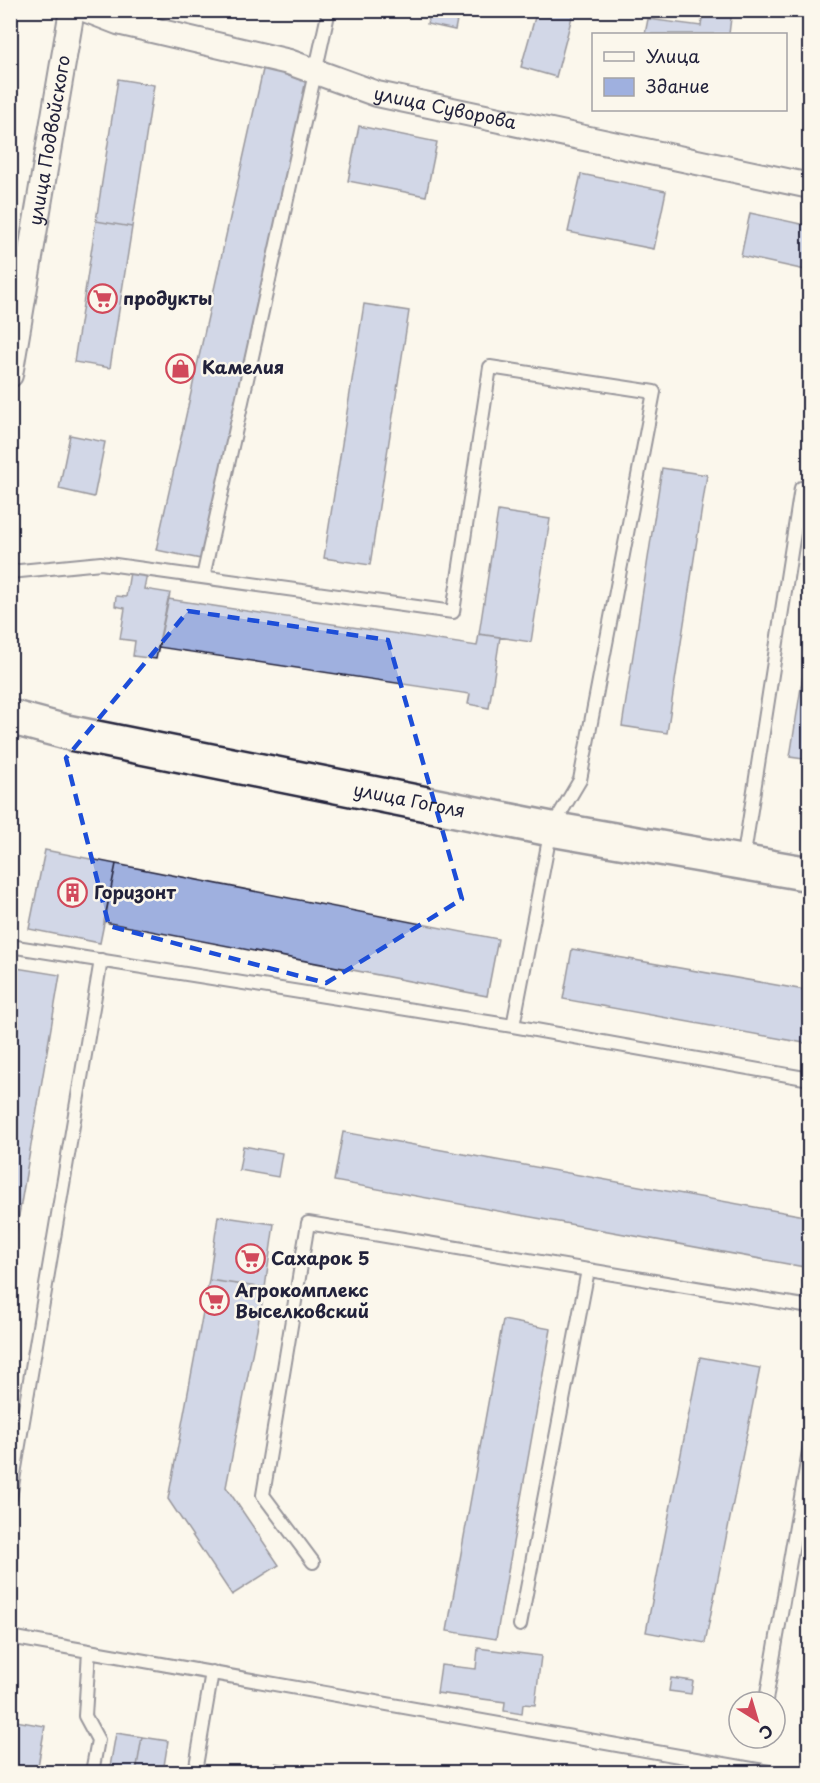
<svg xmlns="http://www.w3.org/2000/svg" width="820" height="1783" font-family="'Playpen Sans',sans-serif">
  <rect width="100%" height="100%" fill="#fbf7ec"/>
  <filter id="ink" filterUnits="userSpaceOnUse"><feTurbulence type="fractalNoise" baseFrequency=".0167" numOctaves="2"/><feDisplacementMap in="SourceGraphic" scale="12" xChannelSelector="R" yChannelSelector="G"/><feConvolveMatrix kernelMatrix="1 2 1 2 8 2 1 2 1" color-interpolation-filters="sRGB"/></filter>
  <g filter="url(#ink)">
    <path fill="#9fb0df" stroke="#22223b" stroke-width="1.5" d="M430 10H459L455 30 427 24Z
      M537 10H562L573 13 556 77 521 67Z
      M703 10H732L729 34H645L648 19 701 26Z
      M264 65 308 75 201 559 156 550Z
      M118 79 154 85 132 227 96 221Z
      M359 126 437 142 426 196 348 181Z
      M581 174 666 191 654 249 568 232Z
      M750 213 810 226V271L741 256Z
      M96 221 132 227 110 368 74 362Z
      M364 304 409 311 370 565 324 558Z
      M172 358 195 365 191 377 168 371Z
      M70 435 105 442 94 497 59 489Z
      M662 468 707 475 667 733 622 726Z
      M498 511 550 519 531 642 479 634Z
      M130 572 147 574 144 589 170 593 156 659 133 656 135 641 120 639 125 608 115 606 116 596 126 597Z
      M168 599 477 646 479 634 500 637 489 708 468 704 470 694 158 647Z
      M810 630V760L790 757Z
      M45 850 116 864 100 943 29 929Z
      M116 864 498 939 487 996 104 922Z
      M572 949 810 991V1044L563 999Z
      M10 967 60 975 10 1268Z
      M343 1132 810 1217V1268L334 1181Z
      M243 1146 282 1153 278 1177 239 1170Z
      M218 1216 274 1224 265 1288 209 1280Z
      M209 1280 265 1288 226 1487 279 1565 232 1595 168 1499Z
      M503 1320 551 1329 496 1639 447 1631Z
      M700 1357 760 1368 705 1643 646 1632Z
      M478 1648 541 1656 535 1705 523 1704 522 1714 504 1711 505 1702 437 1693 441 1665 476 1669Z
      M671 1678 693 1681 691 1694 669 1691Z
      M10 1720 45 1726 37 1772H10Z
      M116 1733 142 1737 136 1772H109Z
      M142 1737 168 1741 163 1772H136Z
      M274 1763 325 1771V1772H272Z"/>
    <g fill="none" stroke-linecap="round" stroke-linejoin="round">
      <defs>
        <path id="lane" d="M10 572 101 563 453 612 490 367 654 392 580 780 551 829 513 1026 10 946
          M203 577 329 10
          M743 861 801 488
          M513 1026 810 1079
          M10 1498 101 960
          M313 1562 263 1495 308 1223 810 1307
          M520 1625 588 1270
          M10 1637 769 1772
          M89 1651 85 1716 98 1740 92 1772
          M766 1700 810 1445
          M195 1772 212 1672"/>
        <g id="street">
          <path id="s1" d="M87 10 118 22 289 62 377 94 810 186"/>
          <path id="s2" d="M10 375 72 10"/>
        </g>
        <g id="secondary">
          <path id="s3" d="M10 717 66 732 551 829 810 874"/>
        </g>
      </defs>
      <use href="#lane" stroke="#22223b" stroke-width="16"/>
      <use href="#street" stroke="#22223b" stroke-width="28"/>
      <use href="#secondary" stroke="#22223b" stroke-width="38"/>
      <use href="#lane" stroke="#fbf7ec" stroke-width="12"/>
      <use href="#street" stroke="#fbf7ec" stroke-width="24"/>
      <use href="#secondary" stroke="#fbf7ec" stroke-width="33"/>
    </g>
  </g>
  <path d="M0 0H820V1783H0ZM188 611 388 640 462 899 326 983 109 926 66 758Z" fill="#fbf7ec" fill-opacity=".55" fill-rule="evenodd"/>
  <path fill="none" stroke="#1d4ed8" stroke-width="4.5" stroke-dasharray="12 8" stroke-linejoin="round" d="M188 611 388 640 462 899 326 983 109 926 66 758Z"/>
  <defs>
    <symbol id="supermarket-ring" viewBox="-11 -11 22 22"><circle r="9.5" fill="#fbf7ec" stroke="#d1495b" stroke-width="1.5"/><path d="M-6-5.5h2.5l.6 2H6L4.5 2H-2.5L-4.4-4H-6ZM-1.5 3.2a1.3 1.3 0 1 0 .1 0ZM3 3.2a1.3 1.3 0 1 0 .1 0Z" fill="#d1495b"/></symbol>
    <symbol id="shop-ring" viewBox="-11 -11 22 22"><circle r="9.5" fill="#fbf7ec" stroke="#d1495b" stroke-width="1.5"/><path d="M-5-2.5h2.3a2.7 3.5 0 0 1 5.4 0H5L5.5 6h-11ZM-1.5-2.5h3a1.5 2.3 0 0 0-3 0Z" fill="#d1495b"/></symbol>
    <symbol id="building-ring" viewBox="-11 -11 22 22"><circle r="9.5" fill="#fbf7ec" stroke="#d1495b" stroke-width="1.5"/><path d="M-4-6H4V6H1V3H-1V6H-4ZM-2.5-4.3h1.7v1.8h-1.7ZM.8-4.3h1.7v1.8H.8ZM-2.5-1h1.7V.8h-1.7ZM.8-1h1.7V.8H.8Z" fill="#d1495b"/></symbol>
  </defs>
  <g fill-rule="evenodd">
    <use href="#supermarket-ring" x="86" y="282" width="33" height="33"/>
    <use href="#shop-ring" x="164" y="352" width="33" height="33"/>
    <use href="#building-ring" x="56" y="876" width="33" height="33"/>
    <use href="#supermarket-ring" x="234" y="1242" width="33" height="33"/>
    <use href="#supermarket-ring" x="198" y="1284" width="33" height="33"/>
  </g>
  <g text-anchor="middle" stroke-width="5" stroke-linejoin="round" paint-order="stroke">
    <g font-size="18" fill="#22223b" stroke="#fbf7ec">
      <text dy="6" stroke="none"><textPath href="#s1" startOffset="372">улица Суворова</textPath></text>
      <text dy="6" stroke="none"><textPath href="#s2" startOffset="238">улица Подвойского</textPath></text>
      <text dy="6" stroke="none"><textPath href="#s3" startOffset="408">улица Гоголя</textPath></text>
    </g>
    <g font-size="18" font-weight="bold" fill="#22223b" stroke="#fbf7ec" text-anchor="start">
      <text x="123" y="305">продукты</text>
      <text x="202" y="374">Камелия</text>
      <text x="94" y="899">Горизонт</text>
      <text x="271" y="1265">Сахарок 5</text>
      <text x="235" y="1297">Агрокомплекс<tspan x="235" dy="21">Выселковский</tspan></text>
    </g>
  </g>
  <rect width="820" height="1783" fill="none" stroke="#fbf7ec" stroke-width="36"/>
  <rect x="18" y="18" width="784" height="1747" fill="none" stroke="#22223b" stroke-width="2" filter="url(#ink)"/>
  <rect x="592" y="33" width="195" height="78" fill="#fbf7ec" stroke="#a4a2a5" stroke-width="1.5"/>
  <rect x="604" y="52" width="30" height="9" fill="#fbf7ec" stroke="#a4a2a5" stroke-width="1.5"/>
  <text x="646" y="63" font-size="18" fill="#22223b">Улица</text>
  <rect x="604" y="78" width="30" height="18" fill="#9fb0df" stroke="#a4a2a5" stroke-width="1.5"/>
  <text x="646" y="93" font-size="18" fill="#22223b">Здание</text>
  <g transform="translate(757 1720) rotate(143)"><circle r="28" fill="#fbf7ec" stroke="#a4a2a5" stroke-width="1.5"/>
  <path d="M0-4.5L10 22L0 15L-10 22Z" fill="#d1495b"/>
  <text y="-9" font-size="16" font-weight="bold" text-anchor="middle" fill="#22223b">С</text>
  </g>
</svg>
